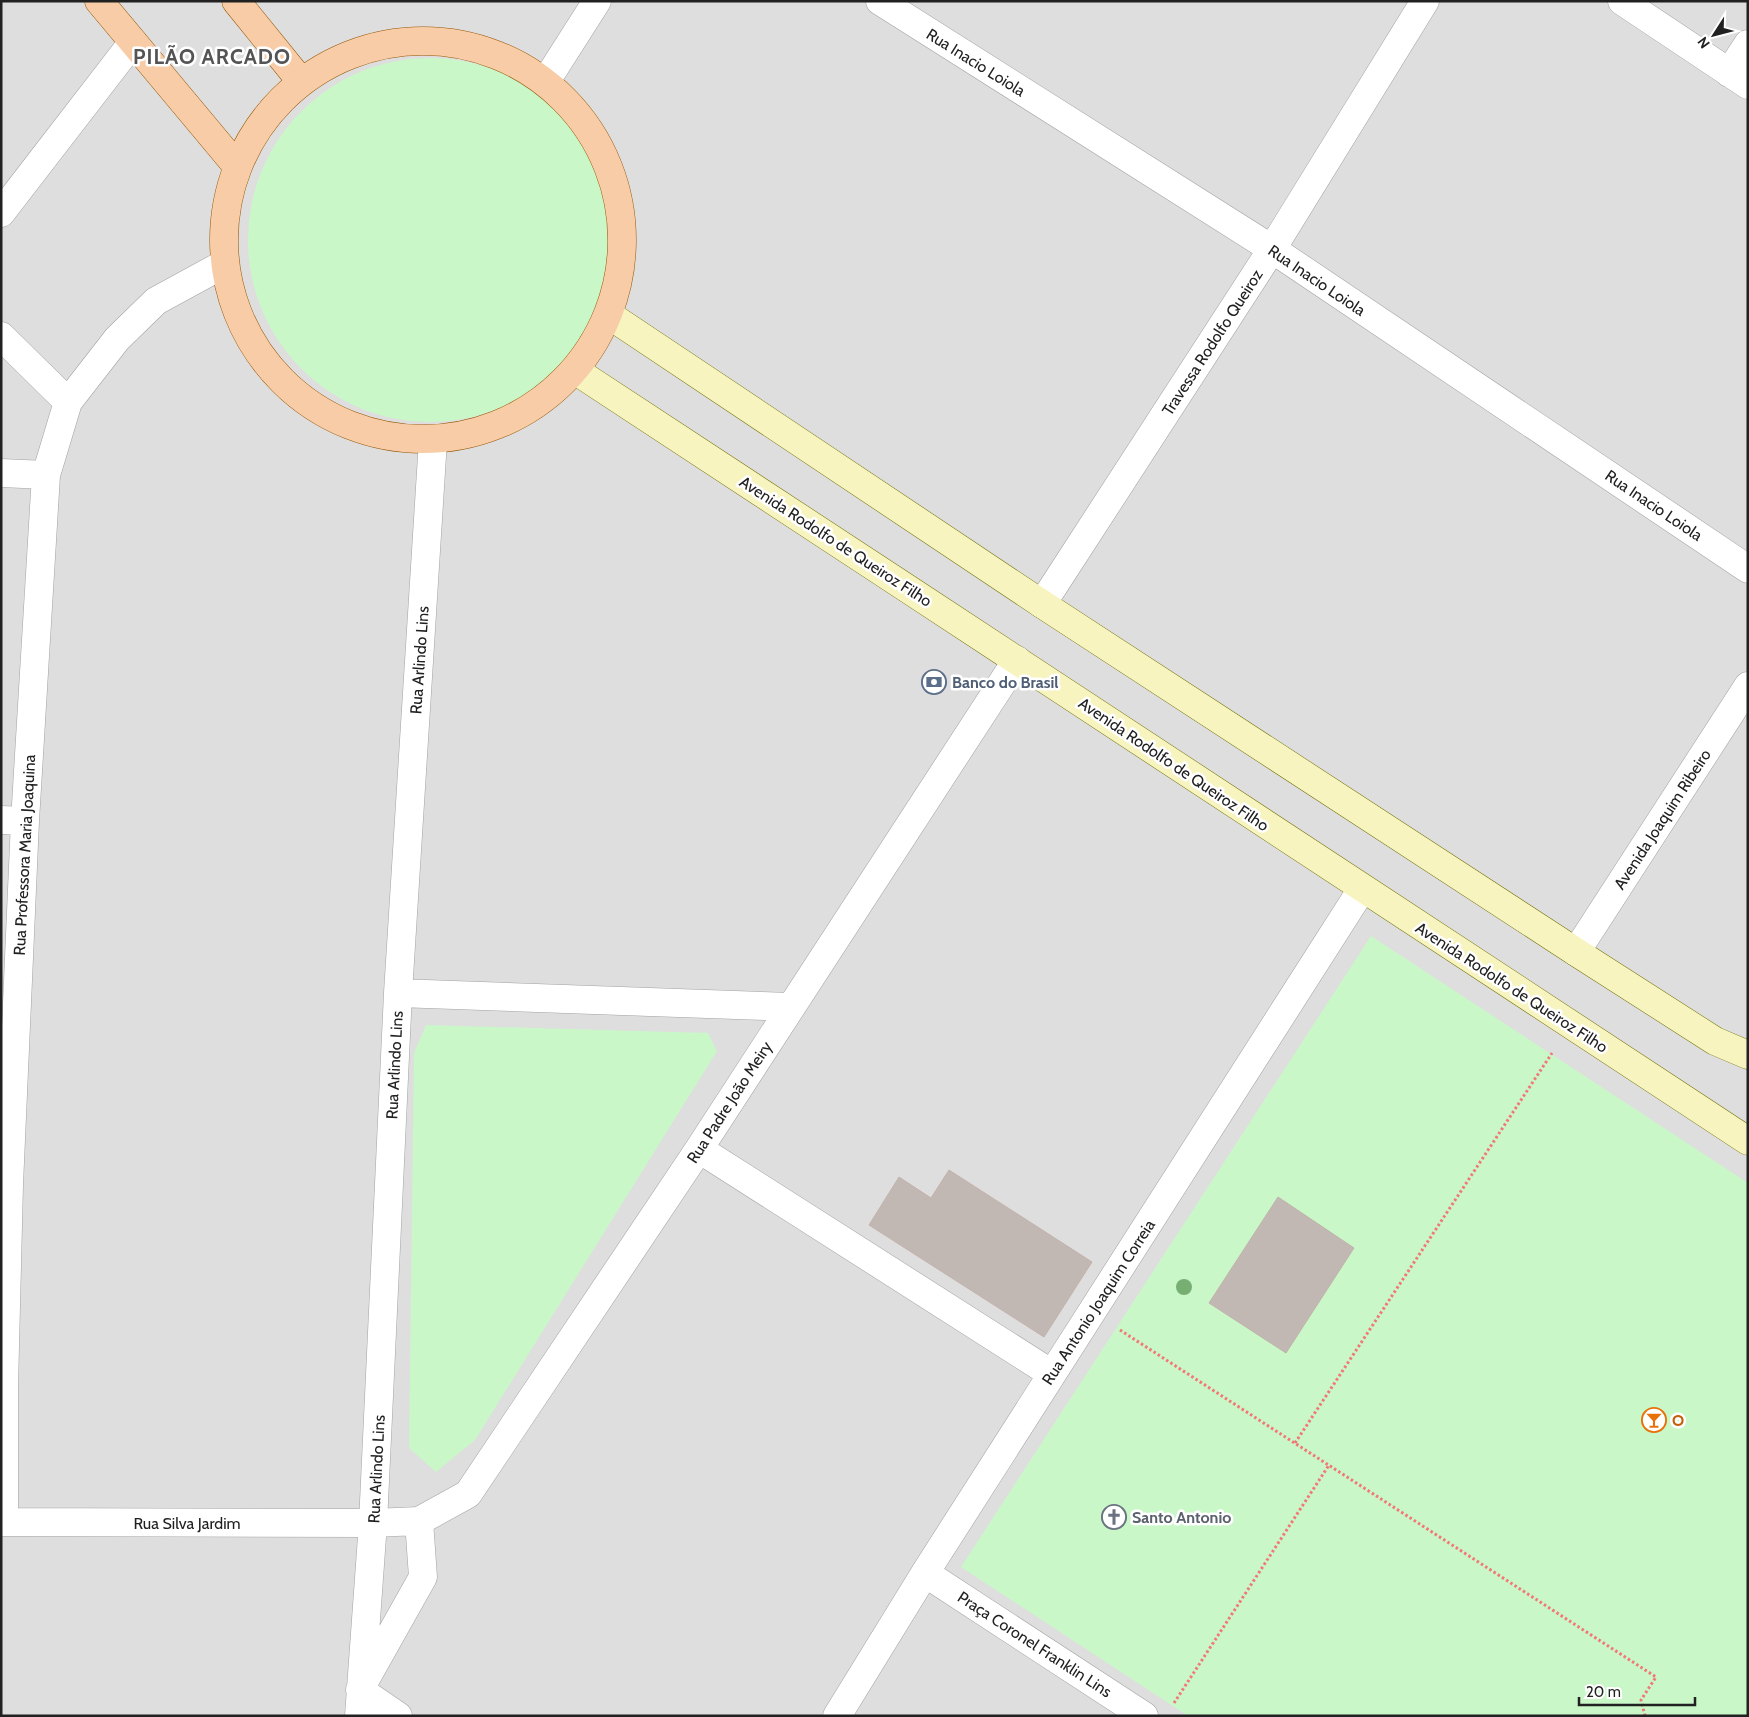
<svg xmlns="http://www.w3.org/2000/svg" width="1749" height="1717" font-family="Cabin,sans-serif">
  <rect width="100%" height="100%" fill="#f1ede8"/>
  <path fill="#dfdede" d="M1 1H1748V1716H1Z"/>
  <path fill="#c9f7c8" d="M248 240a182 182 0 1 1 364 0a182 182 0 1 1-364 0Z
    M1371 936 1748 1183V1716H1188L961 1567Z
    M426 1025 708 1033 717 1051 475 1440 436 1472 409 1448 414 1053Z"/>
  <path fill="#c1b8b4" stroke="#c2b2ab" d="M949 1170 1092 1262 1044 1337 869 1225 899 1177 931 1198Z
    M1278 1197 1354 1248 1286 1353 1209 1303Z"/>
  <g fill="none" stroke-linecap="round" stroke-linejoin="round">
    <defs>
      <path id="minor" d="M880 1 1272 249 1748 569
        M1622 1 1748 85
        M1729 73 1748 44
        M546 81 597 1
        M1 213 133 42
        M1 336 68 402
        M1 473 46 475
        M1042 604 1272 249 1425 1
        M1 820 25 821
        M1576 952 1748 686
        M398 993 790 1007
        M699 1149 1052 1374
        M1 1522 373 1523 419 1521 468 1494 699 1149 1017 660
        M4 1522V1387L9 1185 25 821 46 475 68 402 117 339 156 301 224 264
        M925 1573 1144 1716
        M364 1682 423 1577 419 1521
        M360 1690 398 1716
        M359 1716 373 1523 398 993 433 440
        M837 1716 925 1573 1362 889"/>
      <path id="secondary" d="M609 315 1042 604 1576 952 1715 1041 1748 1055
        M576 371C967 627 1356 885 1748 1141"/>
      <path id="primary" d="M99 1 236 165
        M236 1 300 80
        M224 240a199 199 0 1 1 398 0a199 199 0 1 1-398 0Z"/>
    </defs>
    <use href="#minor" stroke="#a2a2a2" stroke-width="29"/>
    <use href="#secondary" stroke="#74740b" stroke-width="29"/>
    <use href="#primary" stroke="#955808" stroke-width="29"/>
    <path stroke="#f37777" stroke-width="3" stroke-dasharray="2.5 2.5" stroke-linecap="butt" d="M1120 1330 1656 1677 1641 1700 1645 1716
      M1295 1443 1552 1053
      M1174 1703 1329 1465"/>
    <use href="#minor" stroke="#fff" stroke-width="28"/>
    <use href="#secondary" stroke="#f7f4c0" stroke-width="28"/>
    <use href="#primary" stroke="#f7cca6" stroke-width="28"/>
  </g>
  <circle fill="#77ae72" cx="1184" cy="1287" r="8"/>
  <defs>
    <symbol id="bank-ring" viewBox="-11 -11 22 22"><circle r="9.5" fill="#fff" stroke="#5c6f8a" stroke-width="1.5"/><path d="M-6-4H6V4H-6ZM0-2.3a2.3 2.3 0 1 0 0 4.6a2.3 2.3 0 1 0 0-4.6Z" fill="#5c6f8a"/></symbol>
    <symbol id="bar-ring" viewBox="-11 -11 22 22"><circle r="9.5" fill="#fff" stroke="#e8710a" stroke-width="1.5"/><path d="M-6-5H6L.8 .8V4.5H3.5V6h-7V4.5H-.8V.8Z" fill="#e8710a"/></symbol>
    <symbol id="church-ring" viewBox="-11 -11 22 22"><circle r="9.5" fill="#fff" stroke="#6b7280" stroke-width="1.5"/><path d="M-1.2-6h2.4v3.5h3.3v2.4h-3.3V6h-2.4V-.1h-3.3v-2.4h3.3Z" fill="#6b7280"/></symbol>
  </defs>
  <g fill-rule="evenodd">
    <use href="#bank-ring" x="920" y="668" width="28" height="28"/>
    <use href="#bar-ring" x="1640" y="1406" width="28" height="28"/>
    <use href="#church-ring" x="1100" y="1503" width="28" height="28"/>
  </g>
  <g text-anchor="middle" stroke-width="5" stroke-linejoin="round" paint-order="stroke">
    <g font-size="16" fill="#212121" stroke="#fff">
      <text transform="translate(976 62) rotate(32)" y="6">Rua Inacio Loiola</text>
      <text transform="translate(1317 280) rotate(34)" y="6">Rua Inacio Loiola</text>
      <text transform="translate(1212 342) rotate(-57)" y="6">Travessa Rodolfo Queiroz</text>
      <text transform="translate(1654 505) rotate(34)" y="6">Rua Inacio Loiola</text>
      <text transform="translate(836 541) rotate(33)" y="6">Avenida Rodolfo de Queiroz Filho</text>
      <text transform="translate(419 660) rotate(-86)" y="6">Rua Arlindo Lins</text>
      <text transform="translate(1174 764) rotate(34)" y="6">Avenida Rodolfo de Queiroz Filho</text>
      <text transform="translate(1662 819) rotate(-57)" y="6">Avenida Joaquim Ribeiro</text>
      <text transform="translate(24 855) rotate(-87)" y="6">Rua Professora Maria Joaquina</text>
      <text transform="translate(1512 987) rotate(33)" y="6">Avenida Rodolfo de Queiroz Filho</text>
      <text transform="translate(394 1065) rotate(-87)" y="6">Rua Arlindo Lins</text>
      <text transform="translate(729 1102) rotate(-57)" y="6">Rua Padre João Meiry</text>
      <text transform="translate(1098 1302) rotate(-57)" y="6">Rua Antonio Joaquim Correia</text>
      <text transform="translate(376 1469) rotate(-87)" y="6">Rua Arlindo Lins</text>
      <text x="187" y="1529">Rua Silva Jardim</text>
      <text transform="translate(1035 1644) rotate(33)" y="6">Praça Coronel Franklin Lins</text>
    </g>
    <g font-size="16" font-weight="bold" fill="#4e5e75" stroke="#fff" text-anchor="start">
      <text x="952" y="688">Banco do Brasil</text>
    </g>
    <g font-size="16" font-weight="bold" fill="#c56008" stroke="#fff" text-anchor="start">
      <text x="1672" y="1426">O</text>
    </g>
    <g font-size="16" font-weight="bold" fill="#5b616d" stroke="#fff" text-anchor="start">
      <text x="1132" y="1523">Santo Antonio</text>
    </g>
    <g font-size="21" font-weight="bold" letter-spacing="1" fill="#545454" stroke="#fff">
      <text x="212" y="64">PILÃO ARCADO</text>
    </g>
  </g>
  <rect width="1749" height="1717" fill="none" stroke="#212121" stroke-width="5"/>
  <g transform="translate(1714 35) rotate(234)" stroke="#ffffff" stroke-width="4" paint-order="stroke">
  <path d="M0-4L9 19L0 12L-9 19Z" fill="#212121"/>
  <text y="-8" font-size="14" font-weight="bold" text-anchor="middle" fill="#212121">N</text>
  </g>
  <path d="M1579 1697v8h116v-8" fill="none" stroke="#212121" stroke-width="2.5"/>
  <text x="1586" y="1697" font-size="15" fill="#212121" stroke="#ffffff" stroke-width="4" paint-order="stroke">20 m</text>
</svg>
